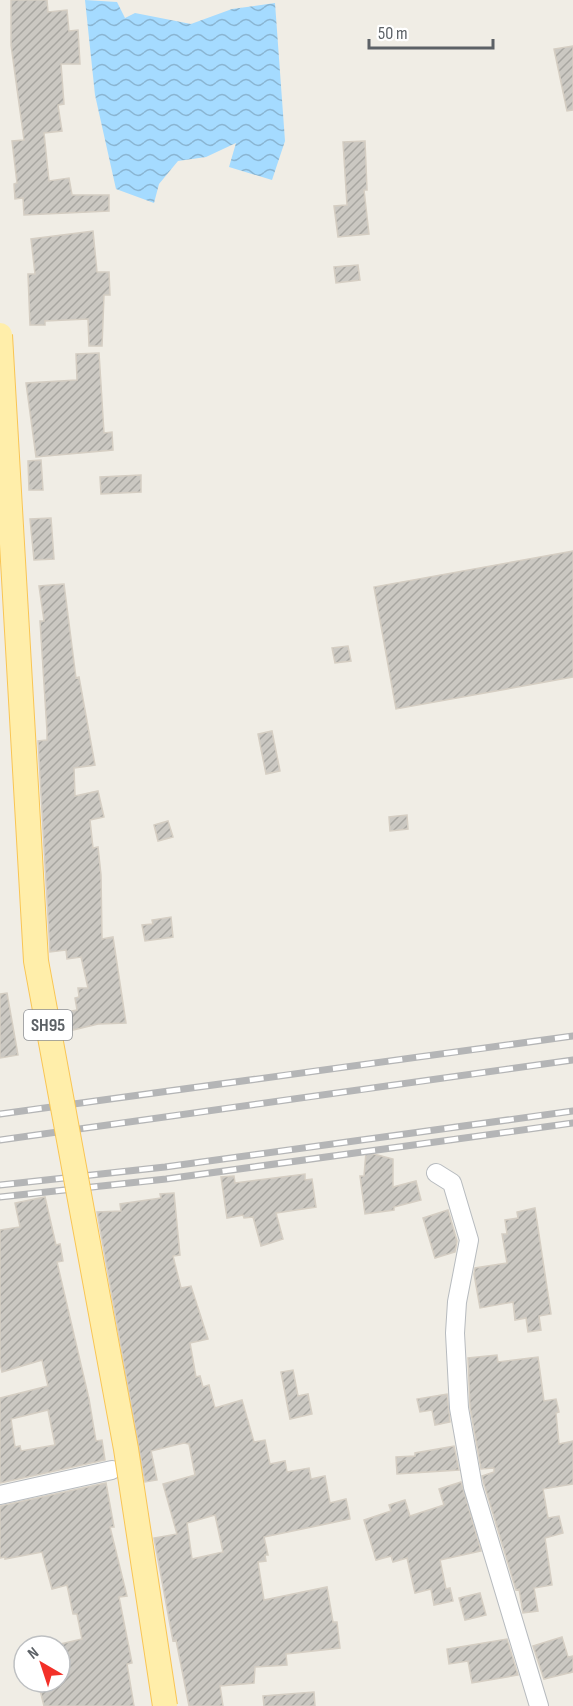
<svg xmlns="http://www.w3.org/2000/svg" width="573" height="1706" font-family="'Sofia Sans Condensed',sans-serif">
  <defs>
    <pattern id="water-waves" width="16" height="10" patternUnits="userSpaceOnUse" patternTransform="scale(1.5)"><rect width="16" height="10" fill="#a5dbff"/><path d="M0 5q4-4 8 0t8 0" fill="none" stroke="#8ab5d2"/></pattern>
    <pattern id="building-hatch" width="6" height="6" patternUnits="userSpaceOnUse" patternTransform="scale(1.5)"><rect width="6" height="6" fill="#cbc8c2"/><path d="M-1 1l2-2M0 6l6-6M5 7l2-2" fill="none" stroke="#a8a6a1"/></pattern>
  </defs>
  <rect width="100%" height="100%" fill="#f0ede5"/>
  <path fill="url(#water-waves)" d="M85 0 117 2 125 18 135 13 191 24 232 9 275 3 285 141 272 180 229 167 236 143 206 157 178 161 159 184 154 203 116 189 95 95Z"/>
  <path fill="url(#building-hatch)" stroke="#d5cec3" stroke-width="1.5" fill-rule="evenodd" d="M11 0H47L48 12 67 10 69 31 78 30 80 64H61L64 104 58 105 62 131 44 133 49 181 69 178 72 195H109V211L24 215 23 198 15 199 14 184 17 183 12 141 24 140 11 45Z
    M573 46V110L567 111 554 49Z
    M365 141 367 190H364L369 234 338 237 334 206 347 205 343 142Z
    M93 231 97 272H109L110 295H104L102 346H89L88 319 45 321V325H30L28 274H35L31 239Z
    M358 265 360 280 336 283 334 267Z
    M99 353 104 433 112 432 113 450 36 457 26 383 77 380 76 354Z
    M41 460 43 490H29L28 461Z
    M141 475V492L101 494 100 477Z
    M51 518 54 559 34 560 30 519Z
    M573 551V677L396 709 374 587Z
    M64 584 76 678 79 677 95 765 74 768 75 796 98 791 104 817 90 820 93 848 98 847 101 875 102 939 113 937 126 1023 98 1024 73 1030 72 1027 65 1028 61 1013 77 1010 75 998 79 997 78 988H88L81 957 67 959 66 950 50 952 38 741 47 740V731L40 621H44L39 586Z
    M348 646 351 661 335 663 332 648Z
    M272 731 280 771 266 774 258 734Z
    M407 815 408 829 390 831 389 817Z
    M168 821 173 837 158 841 154 825Z
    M171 917 173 937 145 941 142 925 153 924 152 920Z
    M7 993 18 1055 0 1058V994Z
    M366 1152 393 1159V1187L416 1181 421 1200 394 1207V1210L365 1214 360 1176H364Z
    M305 1174V1180L312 1179 316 1207 276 1213 283 1239 261 1246 253 1217 244 1218 243 1215 227 1218 221 1177 234 1176 235 1183Z
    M174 1193 180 1255 173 1256 181 1288 191 1286 208 1339 190 1343 196 1377 200 1376 203 1387 209 1385 215 1408 242 1400 254 1442 265 1440 270 1464 285 1461 287 1472 309 1468 311 1479 325 1476 330 1503 346 1499 349 1513 350 1519 264 1537 268 1555H265L266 1561 258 1562 264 1600 327 1587 333 1622H337L340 1648 286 1654 287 1665 255 1667 254 1683 220 1686 223 1706H189L176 1640 173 1641 154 1538 177 1534 163 1484 195 1475 189 1444 184 1443 151 1451 157 1480 145 1482 97 1212 121 1211 120 1204 161 1198 160 1194ZM215 1515 223 1552 192 1559 187 1523Z
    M45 1197 56 1245 60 1244 63 1261 57 1262 89 1399 96 1441 102 1440 105 1460 0 1483V1398L48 1386 42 1360 2 1372 0 1364V1230L20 1227 15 1203ZM48 1410 55 1445 21 1451 20 1446 15 1447 11 1419Z
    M535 1208 551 1314 539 1316 541 1330 528 1332 526 1318 515 1320 513 1302 480 1308 474 1274 475 1268 507 1263 502 1234H507L505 1220 518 1218 517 1212Z
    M448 1210 457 1241 455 1252 435 1258 423 1218Z
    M497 1355 498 1362 538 1357 544 1401 556 1399 559 1412 556 1413 559 1444 573 1441V1484L543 1489 548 1518 559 1516 563 1533 545 1538 552 1585 534 1588 538 1611 523 1613 519 1589 516 1590 484 1484 482 1476 494 1472V1468L481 1469 470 1407 468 1358Z
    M293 1370 298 1396 308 1394 312 1414 290 1419 281 1372Z
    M447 1394 450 1422 435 1425 432 1410 420 1412 417 1399Z
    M454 1446 459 1470 397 1474 396 1457 415 1456V1453Z
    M461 1482 481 1551 440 1560 446 1589 450 1588 453 1601 434 1605 431 1589 415 1593 407 1558 393 1562 391 1556 376 1560 364 1520 391 1511 389 1505 405 1500 410 1516 444 1505 439 1489Z
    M106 1483 114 1527H110L127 1596 119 1597 132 1663 127 1664 134 1706H44L38 1682H60V1644L82 1639 77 1614H73L67 1585 52 1589 42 1552 5 1559V1557L0 1558V1506Z
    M480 1593 486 1615 465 1620 459 1598Z
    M562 1637 568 1657 573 1656V1672L544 1679 533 1646Z
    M507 1639 518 1675 472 1683 468 1661 449 1664 447 1649Z
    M314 1692 315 1706H264L263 1696Z"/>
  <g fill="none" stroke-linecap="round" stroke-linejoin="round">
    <defs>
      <path id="minor" d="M436 1173 452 1183 469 1240 457 1302 455 1333 459 1408 473 1487 539 1706
        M0 1495 112 1470"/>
    </defs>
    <use href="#minor" stroke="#b7bbbf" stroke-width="20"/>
    <use href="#minor" stroke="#fff" stroke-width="18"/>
    <defs>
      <path id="rail" d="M0 1114 573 1036
        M0 1140 573 1060
        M0 1185 165 1167 573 1111
        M0 1197 166 1179 573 1123"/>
    </defs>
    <use href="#rail" stroke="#b4b5b6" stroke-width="7"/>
    <use href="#rail" stroke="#fff" stroke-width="4.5" stroke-dasharray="14" stroke-linecap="butt"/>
    <defs>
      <path id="major-bridge" d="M0 335 36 961 126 1449 165 1706"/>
    </defs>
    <use href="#major-bridge" stroke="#f9c554" stroke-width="26" stroke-linecap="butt"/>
    <use href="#major-bridge" stroke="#fea" stroke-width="24"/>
  </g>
  <g text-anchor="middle" stroke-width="4.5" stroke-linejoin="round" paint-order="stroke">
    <rect fill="#fff" stroke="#8d9094" stroke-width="1.5" x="24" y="1010" width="48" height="30" rx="4.5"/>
    <g font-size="18" font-weight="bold" fill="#5c6166">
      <text x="48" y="1031">SH95</text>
    </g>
  </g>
  <g transform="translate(42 1664) rotate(321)"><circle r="28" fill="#ffffff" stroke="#bec0c2" stroke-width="1.5"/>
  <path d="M0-4.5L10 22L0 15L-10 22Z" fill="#f33028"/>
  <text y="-9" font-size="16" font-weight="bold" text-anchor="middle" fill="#5c6166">N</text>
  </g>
  <path d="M369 39v9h124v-9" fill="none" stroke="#5c6166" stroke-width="3"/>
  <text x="378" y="39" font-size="18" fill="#5c6166" stroke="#ffffff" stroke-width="4.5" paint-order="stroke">50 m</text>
</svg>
